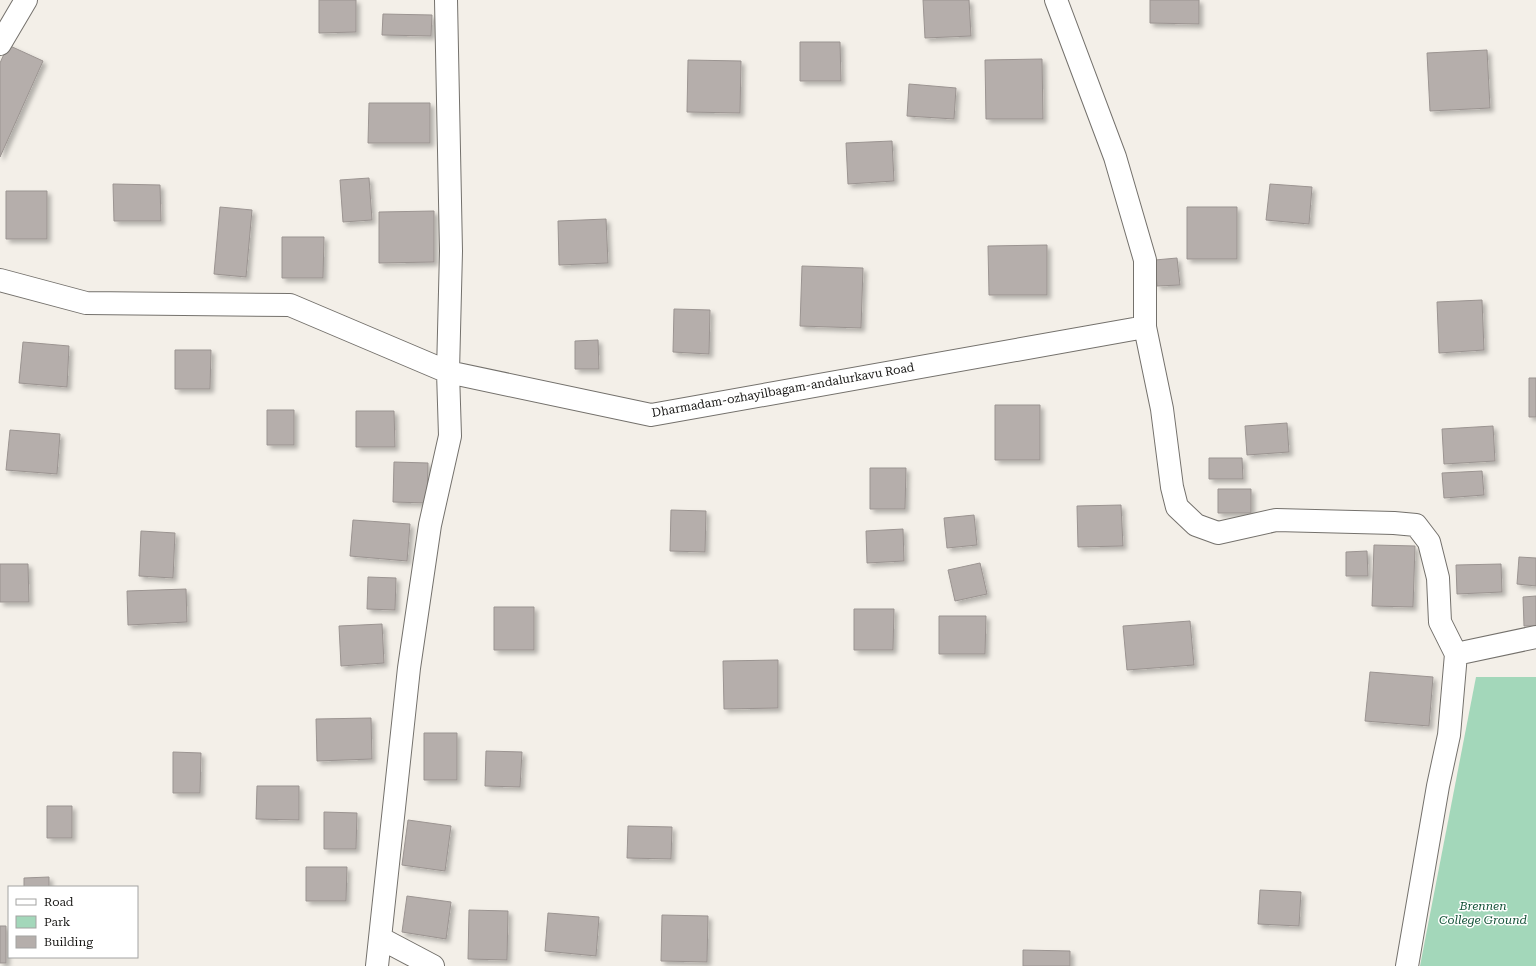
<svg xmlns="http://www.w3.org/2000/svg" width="1536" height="966" font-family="'Roboto Serif',serif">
  <defs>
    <filter id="shadow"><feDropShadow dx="3.5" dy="3.5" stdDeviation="2" flood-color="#0004"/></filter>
  </defs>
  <rect width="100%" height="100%" fill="#f3efe8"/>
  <path fill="#a3d7ba" d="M1476 677H1536V966H1420Z"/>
  <path fill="#b5aeab" stroke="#9b9491" filter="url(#shadow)" d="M319 0H356V32L319 33Z
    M923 0H969L971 36 925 38Z
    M1150 0H1199V24L1150 23Z
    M383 14 432 15 431 36 382 35Z
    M800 42H840L841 81H800Z
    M8 45 43 61 0 157V63Z
    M1487 50 1490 108 1430 111 1427 53Z
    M1042 59 1043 119H986L985 60Z
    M688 60 741 61 740 113 687 112Z
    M909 84 956 88 954 119 907 116Z
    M369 103H430V143H368Z
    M892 141 894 181 848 184 846 143Z
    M369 178 372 220 343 222 340 180Z
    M113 184 160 185 161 221H114Z
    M1270 184 1312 187 1309 224 1266 220Z
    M6 191H47V239H6Z
    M220 207 252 210 246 277 214 274Z
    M1187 207H1237V259H1187Z
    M434 211V262L379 263V212Z
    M606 219 608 263 559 265 558 221Z
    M282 237H324L323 278H282Z
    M1047 245V295H989L988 246Z
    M1177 258 1180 285 1157 286 1155 260Z
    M802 266 863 268 861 328 800 326Z
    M1482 300 1484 350 1439 353 1437 302Z
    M674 309 710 310 709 354 673 352Z
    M598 340 599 369H575V341Z
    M23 342 69 346 67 387 19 383Z
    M175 350H211L210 389H175Z
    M1529 378H1536V417H1529Z
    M995 405H1040V460H995Z
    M267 410H294V445H267Z
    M356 411H394L395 447H356Z
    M1287 423 1289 452 1247 455 1245 426Z
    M1493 426 1495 461 1444 464 1442 429Z
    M10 430 60 434 57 474 6 470Z
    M1209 458H1242L1243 479H1209Z
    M394 462 428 463 427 503 393 502Z
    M870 468H906L905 509H870Z
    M1482 471 1484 495 1444 498 1442 473Z
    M1218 489H1251V513H1218Z
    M1121 505 1123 546 1078 547 1077 506Z
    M671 510 706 511 705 552 670 551Z
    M974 515 977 545 947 548 944 518Z
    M353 520 410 524 407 561 350 556Z
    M903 529 904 561 867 563 866 531Z
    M141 531 175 533 173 578 139 576Z
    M1374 545 1415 546 1413 607 1372 606Z
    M1367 551 1368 576H1346V552Z
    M1519 557 1536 558V586L1517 584Z
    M980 563 987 594 955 601 948 570Z
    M0 564H28L29 602H0Z
    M1501 564 1502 592 1457 594 1456 565Z
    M368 577 396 578 395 610 367 609Z
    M186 589 187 622 128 625 127 591Z
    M1536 596V626H1524L1523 597Z
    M494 607H534V650H494Z
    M854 609H894L893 650H854Z
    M939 616H986L985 654H939Z
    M1190 621 1194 665 1127 670 1123 626Z
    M382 624 384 663 341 666 339 626Z
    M778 660V708L724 709 723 661Z
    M1370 672 1433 677 1429 726 1365 721Z
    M371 718 372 759 317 761 316 719Z
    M424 733H457V780H424Z
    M486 751 522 752 520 787 485 786Z
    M173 752 201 753 200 793H173Z
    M257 786H299V820L256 819Z
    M47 806H72V838H47Z
    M324 812 357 813 356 849H324Z
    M408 820 451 826 445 871 402 865Z
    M628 826 672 827 671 859 627 858Z
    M306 867H347L346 901H306Z
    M49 877V887H24V878Z
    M1260 890 1301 892 1299 926 1258 924Z
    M407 896 451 902 446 939 402 932Z
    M469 910 508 911 507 960 468 959Z
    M548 913 599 917 596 956 545 951Z
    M662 915 708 916 707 962 661 961Z
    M0 926H6V963H0Z
    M1023 950 1070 951V966H1023Z"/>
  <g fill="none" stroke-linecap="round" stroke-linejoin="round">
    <defs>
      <path id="minor" d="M0 280 86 303 290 305 448 372 651 415 1145 327V260L1115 157 1056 0
        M1145 327 1162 409 1172 487 1177 507 1196 525 1218 533 1276 520 1394 523 1416 525 1429 542 1438 578 1440 622 1456 654 1536 637
        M380 938 433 966
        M377 966 409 668 430 525 450 436 448 372 451 251 446 0
        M1407 966 1438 786 1449 735 1456 654"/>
      <path id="tertiary" d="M0 44 26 0"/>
    </defs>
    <use href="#minor" stroke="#74716c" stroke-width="24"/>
    <use href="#tertiary" stroke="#74716c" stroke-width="24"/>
    <use href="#minor" stroke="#fff" stroke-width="22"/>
    <use href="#tertiary" stroke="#fff" stroke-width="22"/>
  </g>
  <g text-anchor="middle" stroke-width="3" stroke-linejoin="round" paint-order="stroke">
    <g font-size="12" fill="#191816" stroke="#fff">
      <text transform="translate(783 390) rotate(-10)" y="4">Dharmadam-ozhayilbagam-andalurkavu Road</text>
    </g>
    <g font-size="12" font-style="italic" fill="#135237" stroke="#fff">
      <text x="1483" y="910">Brennen<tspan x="1483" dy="14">College Ground</tspan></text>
    </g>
  </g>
  <rect x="8" y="886" width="130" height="72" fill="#ffffff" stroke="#a3a3a2"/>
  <rect x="16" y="899" width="20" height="6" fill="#ffffff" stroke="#a3a3a2"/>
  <text x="44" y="906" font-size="12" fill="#191816">Road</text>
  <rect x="16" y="916" width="20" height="12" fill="#a3d7ba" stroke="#a3a3a2"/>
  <text x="44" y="926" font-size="12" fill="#191816">Park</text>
  <rect x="16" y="936" width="20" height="12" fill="#b5aeab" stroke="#a3a3a2"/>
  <text x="44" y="946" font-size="12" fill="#191816">Building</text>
</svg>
